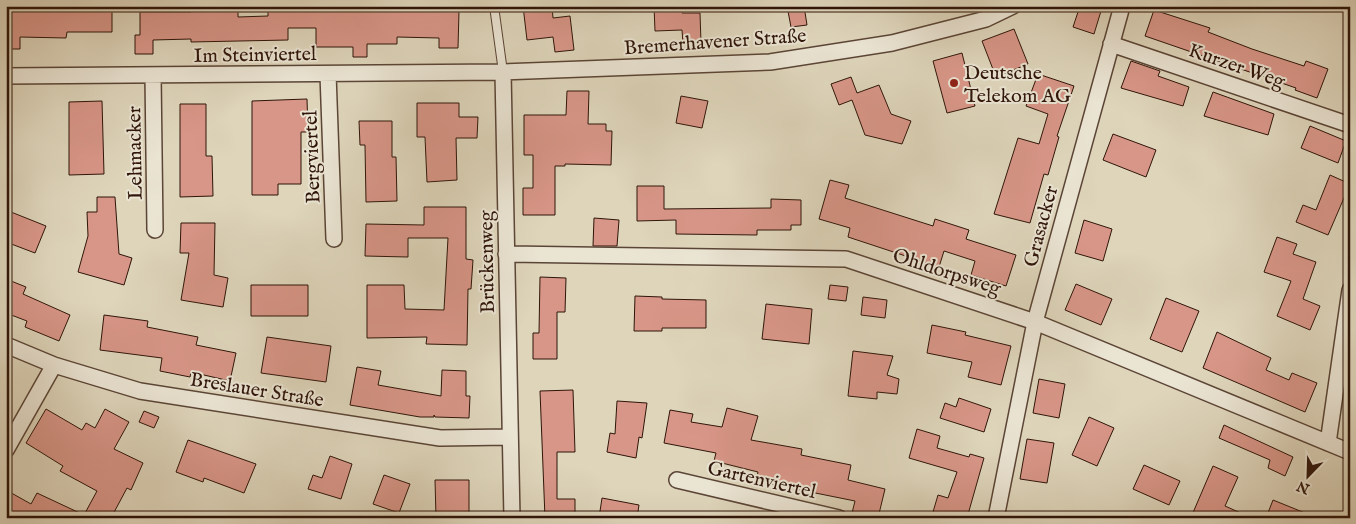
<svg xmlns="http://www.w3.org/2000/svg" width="1356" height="524" font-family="'IM FELL English',serif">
  <rect width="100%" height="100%" fill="#ded5bb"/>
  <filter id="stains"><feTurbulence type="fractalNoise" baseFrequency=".004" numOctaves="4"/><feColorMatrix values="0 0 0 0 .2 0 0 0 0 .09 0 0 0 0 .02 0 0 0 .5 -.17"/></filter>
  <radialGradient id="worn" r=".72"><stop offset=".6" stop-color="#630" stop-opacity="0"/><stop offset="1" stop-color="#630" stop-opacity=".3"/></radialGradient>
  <path fill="#d89688" stroke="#2f1509" d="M6 6 86 8V6H112V32H67L66 38 20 37V49H6Z
    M190 6H222V11L238 10V17L268 16V6H429V11H459L458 48H439V38L397 37V44H367V57H353V47H316V28H288V40L191 42V39L153 40V54H135V35H140V12H191Z
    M523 6H552L553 18 570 16 574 50 555 52 553 37 527 40Z
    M654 6H682V13H700L701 43 683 44 682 30 655 31Z
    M787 6H804L807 25 791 27Z
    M1080 6 1101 11 1094 34 1073 27Z
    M1154 10 1210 28 1208 32 1252 49 1304 66 1306 61 1328 69 1317 98 1295 90 1296 88 1145 36Z
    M1014 29 1028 64 996 77 982 41Z
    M962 53 975 106 947 113 933 61Z
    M1131 61 1160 71 1158 76 1189 87 1183 106 1121 88Z
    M1038 74 1074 86 1057 136 1059 137 1048 175 1044 174 1030 223 994 214 1018 138 1039 144 1048 114 1026 106Z
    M851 77 857 93 879 85 891 114 911 121 902 144 865 135 852 100 839 105 831 84Z
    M567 91H589L588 124H606V131H612L611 165 565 164V166H555V215H523V188H533V155H524V115H566Z
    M1213 92 1274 114 1268 135 1204 116Z
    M681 96 708 101 702 128 676 123Z
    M307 99 308 132H301V184H278V195H252V101Z
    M102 101 104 174 69 175V102Z
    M417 103H459V117H478L477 138H456L457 180 427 182 425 137H417Z
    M180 104H206V156H212L213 196 180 197Z
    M359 121H392V157H396L397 201 366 202 365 145H360Z
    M1310 126 1346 141 1338 163 1301 148Z
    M1113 134 1156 150 1146 177 1103 160Z
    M1330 175 1350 184 1328 235 1296 222 1303 205 1316 210Z
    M830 180 849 185 845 198 933 226 935 219 969 230 966 239 1016 255 1006 286 971 275 975 261 944 251 939 267 848 237 850 228 819 219Z
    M637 186H664V209L771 208V199L801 200V225H791V230H757V235L676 234V220L637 221Z
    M97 197H115L119 254 132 258 124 285 78 272 88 236 87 212H97Z
    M424 207H466V259L473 260 471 289H468L467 345 426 344 427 337 367 338V285H404L405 309 444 310 448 238H408V257L365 256 366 224 424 225Z
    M6 210 46 226 35 253 6 242Z
    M594 218 619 220 617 246H593Z
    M1084 220 1112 229 1103 261 1075 253Z
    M181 223H215L214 275 228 278 223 307 181 300 189 253H180Z
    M1277 237 1297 244 1293 254 1316 262 1303 299 1320 306 1310 330 1277 316 1291 281 1264 272Z
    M540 277 566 278 565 312H557V359H533V333H539Z
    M6 279 26 287 23 294 70 315 59 341 25 327 27 321 6 313Z
    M1076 284 1112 299 1101 325 1065 310Z
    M251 285H308V316H251Z
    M830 285 848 287 846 301 828 299Z
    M635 296 662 297V299L706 300V328H662V331H634Z
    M863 297 887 300 885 318 861 315Z
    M1166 298 1199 311 1182 352 1150 339Z
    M766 304 812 309 809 344 762 339Z
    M104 315 148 321 147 327 198 337 196 345 236 353 230 381 191 372 190 377 160 371 162 358 100 350Z
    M932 325 966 332 965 335 1011 346 1001 385 968 377 972 362 927 353Z
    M1217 332 1271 358 1266 370 1289 380 1292 373 1317 383 1305 412 1203 368Z
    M267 337 331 346 326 382 261 373Z
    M853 351 893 356 887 375 899 379 897 394 877 392V399L848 396Z
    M357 367 381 371 378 385 441 396 442 370 466 371V396H470L469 418 435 417 434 415V417H420L350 405Z
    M1039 379 1065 384 1059 418 1033 413Z
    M573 390 575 452H557V499H575V518H545L540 391Z
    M959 398 991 409 984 432 940 418 945 403 956 407Z
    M617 401 647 403 642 438 639 437 636 458 607 452 610 433 615 434Z
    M727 408 758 416 751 440 802 449 801 455 851 465 848 480 885 489 878 518 852 513 855 501 756 481 758 472 714 461 716 453 664 443 670 410 693 414 691 422 722 427Z
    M46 409 82 430 86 423 95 428 105 409 129 422 114 449 143 463 131 490 127 488 111 518H6V490L31 504 37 493 84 515 97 491 60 471 63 466 26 443Z
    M144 411 159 417 154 428 139 422Z
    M1089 417 1114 428 1097 466 1072 455Z
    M1224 425 1293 457 1285 476 1268 468 1270 460 1219 438Z
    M917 429 940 436 937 448 969 457 970 454 984 458 967 518H950L933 512 938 495 948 498 957 472 909 458Z
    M1027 439 1054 443 1047 483 1020 479Z
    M188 440 256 464 244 493 204 478 203 482 176 472Z
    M330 456 352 464 341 499 308 489 313 475 322 478Z
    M1144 465 1180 481 1169 505 1133 489Z
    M1213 466 1238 477 1225 506 1252 518H1199L1192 515Z
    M384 475 410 484 399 513 373 504Z
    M435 480H469V518H436Z
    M602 498 639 505 637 518H599Z
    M1273 500 1315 517V518H1266Z"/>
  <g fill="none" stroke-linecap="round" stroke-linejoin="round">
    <defs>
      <path id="service" d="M494 6 503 72"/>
      <path id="minor" d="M1111 44 1350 125
        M503 72 512 518
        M328 74 334 239
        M153 75 155 230
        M6 76 503 72 770 62 892 43 986 19 1013 6
        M506 254 846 259 1035 322 1350 452
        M6 345 54 365 140 391 440 438 509 437
        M1328 443 1350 290
        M6 450 54 365
        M677 480 839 518
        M996 518 1035 322 1122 6"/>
    </defs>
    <use href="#service" stroke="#5b4536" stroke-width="10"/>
    <use href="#minor" stroke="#5b4536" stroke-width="18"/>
    <use href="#service" stroke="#eae4d3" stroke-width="8"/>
    <use href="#minor" stroke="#eae4d3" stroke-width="15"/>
  </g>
  <circle fill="#8f2418" stroke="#eae4d3" stroke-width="2" cx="954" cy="83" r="5"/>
  <g text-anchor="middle" stroke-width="4" stroke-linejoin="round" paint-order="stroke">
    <g font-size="20" fill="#2f1509" stroke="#eae4d3">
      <text transform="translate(715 41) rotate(-4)" y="7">Bremerhavener Straße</text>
      <text transform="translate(255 54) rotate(-1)" y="7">Im Steinviertel</text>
      <text transform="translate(1237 65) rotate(19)" y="7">Kurzer Weg</text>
      <text transform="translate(134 153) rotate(-91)" y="7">Lehmacker</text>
      <text transform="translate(311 157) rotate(-92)" y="7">Bergviertel</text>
      <text transform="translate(1040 226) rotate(-75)" y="7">Grasacker</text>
      <text transform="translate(486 262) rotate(-91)" y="7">Brückenweg</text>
      <text transform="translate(947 271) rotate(18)" y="7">Ohldorpsweg</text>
      <text transform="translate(257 389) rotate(9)" y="7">Breslauer Straße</text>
      <text transform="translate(762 479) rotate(13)" y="7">Gartenviertel</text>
    </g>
    <g font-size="20" fill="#2f1509" stroke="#eae4d3" text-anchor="start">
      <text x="964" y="79">Deutsche<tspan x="964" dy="23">Telekom AG</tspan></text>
    </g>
  </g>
  <rect width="1356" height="524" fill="none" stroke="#ded5bb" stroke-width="25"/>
  <rect x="8" y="8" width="1341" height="509" fill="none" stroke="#2f1509" stroke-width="2.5"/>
  <rect x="12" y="12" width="1331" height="499" fill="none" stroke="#2f1509"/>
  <g transform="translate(1308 476) rotate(203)" stroke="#eae4d3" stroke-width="4" paint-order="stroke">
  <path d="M0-4L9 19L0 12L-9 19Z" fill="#2f1509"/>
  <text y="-8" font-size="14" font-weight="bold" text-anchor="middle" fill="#2f1509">N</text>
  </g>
  <rect width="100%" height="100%" filter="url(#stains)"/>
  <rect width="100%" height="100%" fill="url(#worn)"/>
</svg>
